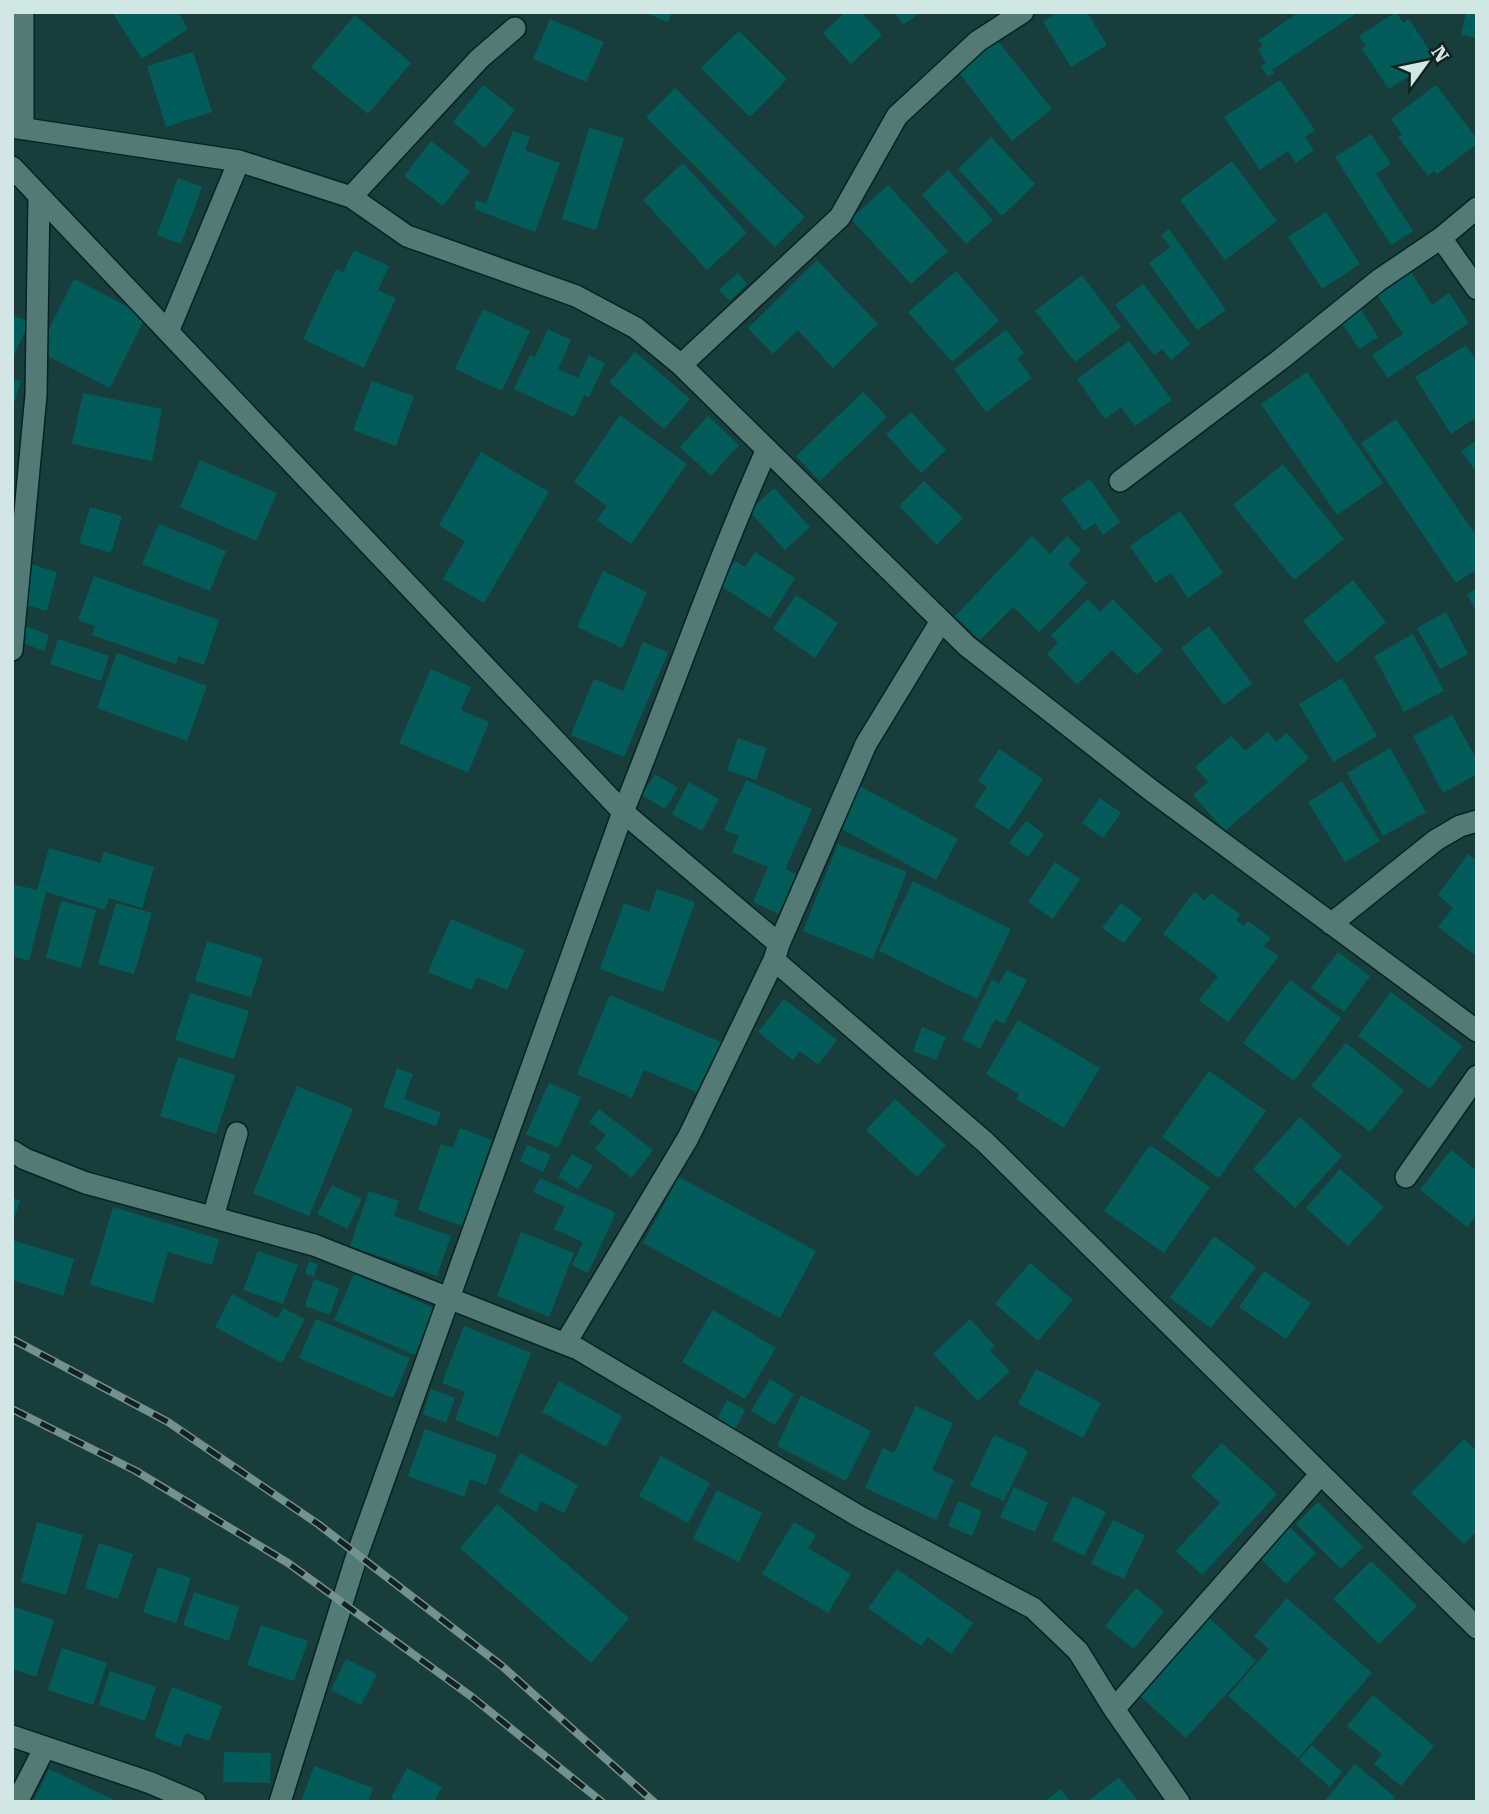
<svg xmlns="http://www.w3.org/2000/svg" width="1489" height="1814" font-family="'Roboto Serif',serif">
  <rect width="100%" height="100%" fill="#173e3c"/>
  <path fill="#025d5a" d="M112 12H178L188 29 142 59Z
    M643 12H672L668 22Z
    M845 12H861L882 35 851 64 823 33Z
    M894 12H921L903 25Z
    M1059 12H1087L1107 45 1071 67 1043 22Z
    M1299 12H1352L1354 15 1272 70 1274 73 1268 77 1261 66 1266 63 1258 49 1263 46 1259 40Z
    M1396 12 1403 23 1409 19 1435 59 1389 89 1362 49 1366 46 1359 36Z
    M1466 12H1477V38L1461 35Z
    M355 15 411 63 368 114 311 67Z
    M550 19 604 42 586 82 533 59Z
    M739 31 787 79 750 117 701 68Z
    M997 40 1052 109 1012 141 958 72Z
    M193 52 212 112 166 127 147 66Z
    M1280 80 1315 130 1305 137 1314 150 1296 163 1288 151 1260 170 1224 117Z
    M483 85 515 110 485 148 453 122Z
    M1436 85 1477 139V144L1437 174 1434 171 1428 176 1398 137 1402 134 1391 119Z
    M675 88 805 217 775 247 646 117Z
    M589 128 624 138 596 230 562 219Z
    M513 131 530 137 525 150 560 163 535 232 474 209 476 200 486 204Z
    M1371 134 1391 164 1376 174 1413 231 1391 245 1335 157Z
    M991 137 1035 184 1002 216 958 169Z
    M431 141 470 171 443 206 404 176Z
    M1232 161 1277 221 1225 260 1180 200Z
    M683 163 747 233 707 270 643 200Z
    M948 170 993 220 966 244 922 195Z
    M178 178 202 187 181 244 157 235Z
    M888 185 948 251 911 284 851 219Z
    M1326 212 1360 264 1322 289 1288 237Z
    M1169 229 1226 310 1197 330 1149 263 1170 247 1161 235Z
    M354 250 389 266 378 290 396 298 364 368 303 339 336 269 343 273Z
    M817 260 878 324 833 368 798 330 773 354 748 328Z
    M956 271 999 321 952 362 908 312Z
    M1411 272 1432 305 1449 293 1469 323 1388 378 1372 355 1403 334 1377 295Z
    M738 273 747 284 730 301 719 290Z
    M1082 275 1121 327 1075 362 1035 311Z
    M74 279 146 316 110 388 38 351Z
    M1143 284 1190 344 1171 360 1162 349 1154 355 1115 305Z
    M483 309 530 331 502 391 455 369Z
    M1361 310 1378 337 1359 349 1341 322Z
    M12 315 29 322 12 360Z
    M548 329 571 340 558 369 578 378 589 355 605 363 589 397 584 395 574 417 514 389 530 355 535 357Z
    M1006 330 1024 353 1017 358 1032 378 986 412 954 369Z
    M1129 341 1172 400 1135 426 1121 407 1105 419 1077 379Z
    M1466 345 1477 362V417L1451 434 1415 377Z
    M635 352 690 399 664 429 609 382Z
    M1307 372 1383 483 1337 515 1261 404Z
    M12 379 21 381 13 407H12Z
    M372 381 414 396 396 446 353 430Z
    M863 392 887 417 820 481 796 456Z
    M83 393 162 409 152 461 72 444Z
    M911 412 946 450 921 473 886 434Z
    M620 415 687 464 631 544 597 520 607 506 574 482Z
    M708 416 739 445 711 476 680 447Z
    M1396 419 1477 537V569L1456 583 1361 443Z
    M1477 440V473L1461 451Z
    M481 452 549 492 484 603 443 579 465 541 439 525Z
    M200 460 277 493 256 541 180 507Z
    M1283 464 1344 539 1294 580 1233 505Z
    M1090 479 1120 522 1103 535 1095 523 1084 531 1061 499Z
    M924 481 963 518 937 545 899 506Z
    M774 488 810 527 785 550 749 511Z
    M90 507 122 516 111 553 79 543Z
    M1180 511 1223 573 1188 598 1171 573 1155 583 1130 546Z
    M159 524 226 551 210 591 142 564Z
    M1032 536 1050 554 1067 536 1081 550 1068 564 1087 583 1039 632 1013 607 980 640 955 616Z
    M755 552 795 578 770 618 719 585 735 561 745 567Z
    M30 564 57 572 47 611 19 603Z
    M603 571 647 592 622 648 577 627Z
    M94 576 219 620 204 665 178 656 176 664 92 635 95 626 78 620Z
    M1353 580 1386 622 1337 663 1303 621Z
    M1477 589V613L1467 594Z
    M796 595 838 623 815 658 773 629Z
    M1088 599 1100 612 1113 599 1163 650 1137 675 1112 650 1077 685 1047 654 1058 643 1051 635Z
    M1446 612 1468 654 1440 669 1417 628Z
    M23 625 49 635 44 651 17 641Z
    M1209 626 1252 683 1224 705 1181 648Z
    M1413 634 1444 691 1404 712 1374 656Z
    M58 639 109 656 101 681 50 664Z
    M643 642 668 652 624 757 571 735 594 679 623 691Z
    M117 653 207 686 187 741 97 708Z
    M431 669 471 687 461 710 489 722 468 773 399 743Z
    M1342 678 1377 736 1333 762 1299 704Z
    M1452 715 1477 760V774L1443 793 1413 736Z
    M1268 732 1276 742 1287 733 1309 758 1225 831 1193 795 1208 782 1195 767 1231 736 1245 751Z
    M738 738 767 748 756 780 727 770Z
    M1390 748 1426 812 1383 836 1347 773Z
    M999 749 1043 779 1009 830 974 806 987 787 978 781Z
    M655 774 678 788 665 809 642 795Z
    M746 780 812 809 785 869 796 874 779 914 753 902 768 867 732 852 739 836 724 830Z
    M1342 781 1380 841 1345 862 1308 802Z
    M689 782 719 799 702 831 672 814Z
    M858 785 958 839 936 880 836 826Z
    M1100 798 1121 813 1103 838 1082 823Z
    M1026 821 1044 834 1028 857 1009 843Z
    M838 844 907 872 873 959 803 931Z
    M49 848 100 863 104 852 154 867 142 908 109 898 105 910 46 892 29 961 12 956V884L37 890Z
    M1468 854 1477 861 1475 955 1438 927 1453 908 1438 895Z
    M1055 862 1080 879 1053 919 1028 902Z
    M913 881 1011 929 977 999 879 951Z
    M657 889 695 902 663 992 600 969 624 903 649 912Z
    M1194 892 1205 901 1211 893 1240 914 1236 920 1244 926 1248 921 1271 938 1264 946 1279 956 1228 1022 1199 1000 1218 976 1163 934Z
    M61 901 96 910 81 968 46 958Z
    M116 903 152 913 134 974 98 964Z
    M1121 903 1142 919 1124 943 1102 928Z
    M451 919 525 950 507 990 477 977 471 990 428 972Z
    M207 941 263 958 251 997 195 981Z
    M1338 952 1370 976 1344 1012 1311 988Z
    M1007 970 1027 980 1004 1024 995 1019 980 1049 962 1039 992 980 999 984Z
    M1290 980 1341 1018 1294 1081 1243 1043Z
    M1391 992 1462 1046 1430 1089 1358 1036Z
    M190 993 249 1011 234 1059 175 1040Z
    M610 995 723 1043 701 1094 644 1070 632 1098 577 1074Z
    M784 999 837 1040 818 1065 800 1051 793 1060 758 1032Z
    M1018 1020 1100 1068 1064 1128 1016 1099 1019 1094 986 1074Z
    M922 1027 946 1037 936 1060 913 1051Z
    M1346 1043 1404 1090 1370 1132 1311 1086Z
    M178 1057 235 1075 216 1134 160 1116Z
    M397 1068 413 1074 404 1099 441 1113 436 1126 383 1107Z
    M1209 1071 1266 1111 1219 1178 1162 1137Z
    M549 1083 581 1097 558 1148 526 1134Z
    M297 1086 353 1109 309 1216 253 1193Z
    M895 1099 946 1145 917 1177 866 1130Z
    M599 1109 653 1150 632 1178 595 1149 606 1135 589 1122Z
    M1300 1117 1342 1156 1295 1208 1253 1169Z
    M460 1128 492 1140 462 1226 418 1210 441 1144 453 1148Z
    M527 1145 551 1155 543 1172 520 1161Z
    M1150 1145 1210 1187 1164 1253 1104 1211Z
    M1451 1150 1477 1171V1214L1467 1227 1420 1190Z
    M572 1154 593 1166 578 1189 558 1177Z
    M1340 1169 1384 1207 1348 1246 1306 1208Z
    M679 1177 816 1251 780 1318 643 1243Z
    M540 1178 616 1213 588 1273 572 1265 583 1242 554 1229 565 1206 533 1192Z
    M332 1185 362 1199 347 1229 317 1214Z
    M369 1191 399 1201 394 1216 451 1236 437 1276 350 1246Z
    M12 1198 20 1200 13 1222H12Z
    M113 1207 219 1239 212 1265 168 1252 153 1303 90 1285Z
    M521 1232 574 1253 549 1317 497 1296Z
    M1214 1236 1256 1267 1211 1328 1170 1298Z
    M12 1240 74 1259 63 1296 12 1280Z
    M258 1251 298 1265 283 1304 243 1290Z
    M309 1261 318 1264 314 1277 305 1274Z
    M1030 1263 1073 1300 1038 1341 995 1304Z
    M1264 1271 1311 1303 1286 1339 1239 1307Z
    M354 1274 434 1308 415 1355 334 1320Z
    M314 1279 339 1288 330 1315 305 1306Z
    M232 1294 278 1319 283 1308 305 1319 282 1363 215 1327Z
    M713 1310 776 1348 745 1399 682 1362Z
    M316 1319 410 1358 393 1398 299 1358Z
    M970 1319 995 1346 990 1351 1010 1371 978 1401 933 1354Z
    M464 1326 531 1353 498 1437 455 1420 465 1392 442 1383Z
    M1036 1369 1101 1403 1083 1438 1018 1404Z
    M770 1379 794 1394 775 1425 751 1411Z
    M559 1381 622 1416 606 1447 542 1412Z
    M431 1389 455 1398 446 1423 423 1414Z
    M801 1395 871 1431 846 1481 777 1446Z
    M727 1400 745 1410 734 1431 716 1421Z
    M916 1406 953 1423 932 1470 954 1480 936 1520 865 1488 883 1448 894 1453Z
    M425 1429 497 1455 486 1485 470 1479 464 1497 408 1476Z
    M994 1435 1028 1451 1004 1501 970 1486Z
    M1464 1439 1477 1451V1531L1464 1544 1411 1493Z
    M1222 1443 1277 1494 1202 1575 1176 1551 1220 1503 1191 1476Z
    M520 1453 578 1485 564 1513 541 1501 536 1512 499 1492Z
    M661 1456 710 1483 688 1523 639 1496Z
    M1014 1487 1048 1503 1035 1532 1000 1517Z
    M717 1490 762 1513 739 1562 693 1539Z
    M1073 1496 1106 1512 1084 1556 1052 1540Z
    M958 1501 982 1511 972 1536 948 1526Z
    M1318 1502 1363 1547 1341 1569 1296 1524Z
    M497 1504 629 1618 591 1663 460 1548Z
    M1113 1520 1145 1535 1124 1579 1091 1564Z
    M37 1522 83 1535 66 1595 21 1582Z
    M794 1522 816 1535 808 1548 851 1574 828 1613 762 1574Z
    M1289 1526 1316 1553 1286 1584 1259 1557Z
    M99 1543 133 1554 118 1599 85 1588Z
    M1371 1561 1417 1606 1379 1644 1333 1599Z
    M158 1567 191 1578 176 1623 143 1612Z
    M897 1569 973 1623 951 1654 928 1637 921 1646 868 1608Z
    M1136 1588 1164 1611 1134 1649 1105 1626Z
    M194 1592 239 1607 229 1641 183 1625Z
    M1287 1598 1372 1673 1298 1758 1228 1696 1269 1649 1254 1636Z
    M12 1606 54 1620 36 1677 12 1669Z
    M1209 1618 1256 1661 1186 1738 1138 1694Z
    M261 1625 308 1641 294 1681 247 1665Z
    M62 1648 107 1663 93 1705 48 1690Z
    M346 1659 377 1674 361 1705 331 1690Z
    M110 1671 156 1687 145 1721 99 1705Z
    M172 1687 222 1706 209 1741 186 1733 180 1747 154 1737Z
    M1373 1695 1434 1746 1401 1786 1374 1764 1382 1754 1347 1726Z
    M1312 1745 1342 1772 1330 1787 1299 1760Z
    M224 1752 271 1753 270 1783 223 1782Z
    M1355 1764 1395 1797 1391 1802H1324Z
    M314 1766 373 1788 368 1802H301Z
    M407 1768 442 1787 434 1802H398L391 1798Z
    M49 1769 114 1800 113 1802H33Z
    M1119 1777 1139 1802H1087Z
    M1061 1789 1070 1802H1044Z"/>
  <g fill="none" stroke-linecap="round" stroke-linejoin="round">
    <defs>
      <path id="minor" d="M12 127 239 161 351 197 407 236 576 296 636 328 681 365 967 646 1152 791 1477 1031
        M23 129V12
        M12 167 623 812 779 944 774 960 985 1142 1477 1628
        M351 197 479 59 515 28
        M1441 238 1477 289
        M168 332 239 161
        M681 365 840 217 897 116 978 41 1023 12
        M1120 481 1281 359 1379 280 1441 238 1477 208
        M12 650 36 395 39 196
        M1331 924 1436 840 1460 826 1477 821
        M779 944 866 744 941 621
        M12 1151 25 1159 86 1183 314 1245 578 1349 860 1517 1033 1608 1078 1651 1114 1709
        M1406 1177 1477 1076
        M213 1217 237 1133
        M565 1344 688 1138 774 960
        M12 1736 151 1783 195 1802
        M17 1802 45 1747
        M280 1802 357 1555 623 812C672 691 714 568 767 449
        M1179 1802 1114 1709 1320 1475"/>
    </defs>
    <use href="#minor" stroke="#052322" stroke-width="24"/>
    <use href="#minor" stroke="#527a77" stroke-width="21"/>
    <defs>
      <path id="rail" d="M12 1339 168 1422 318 1524 502 1666 654 1802
        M12 1409 136 1471 288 1563 472 1697 602 1802"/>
    </defs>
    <use href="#rail" stroke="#73918f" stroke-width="8"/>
    <use href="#rail" stroke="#112220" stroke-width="5" stroke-dasharray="16" stroke-linecap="butt"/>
  </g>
  <rect width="1489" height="1814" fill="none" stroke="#d2e7e5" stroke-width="28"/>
  <g transform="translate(1426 63) rotate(57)" stroke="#112220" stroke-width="5" paint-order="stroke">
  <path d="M0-5L12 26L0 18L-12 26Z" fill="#d2e7e5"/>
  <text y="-10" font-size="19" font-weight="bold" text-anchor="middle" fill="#d2e7e5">N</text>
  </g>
</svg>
